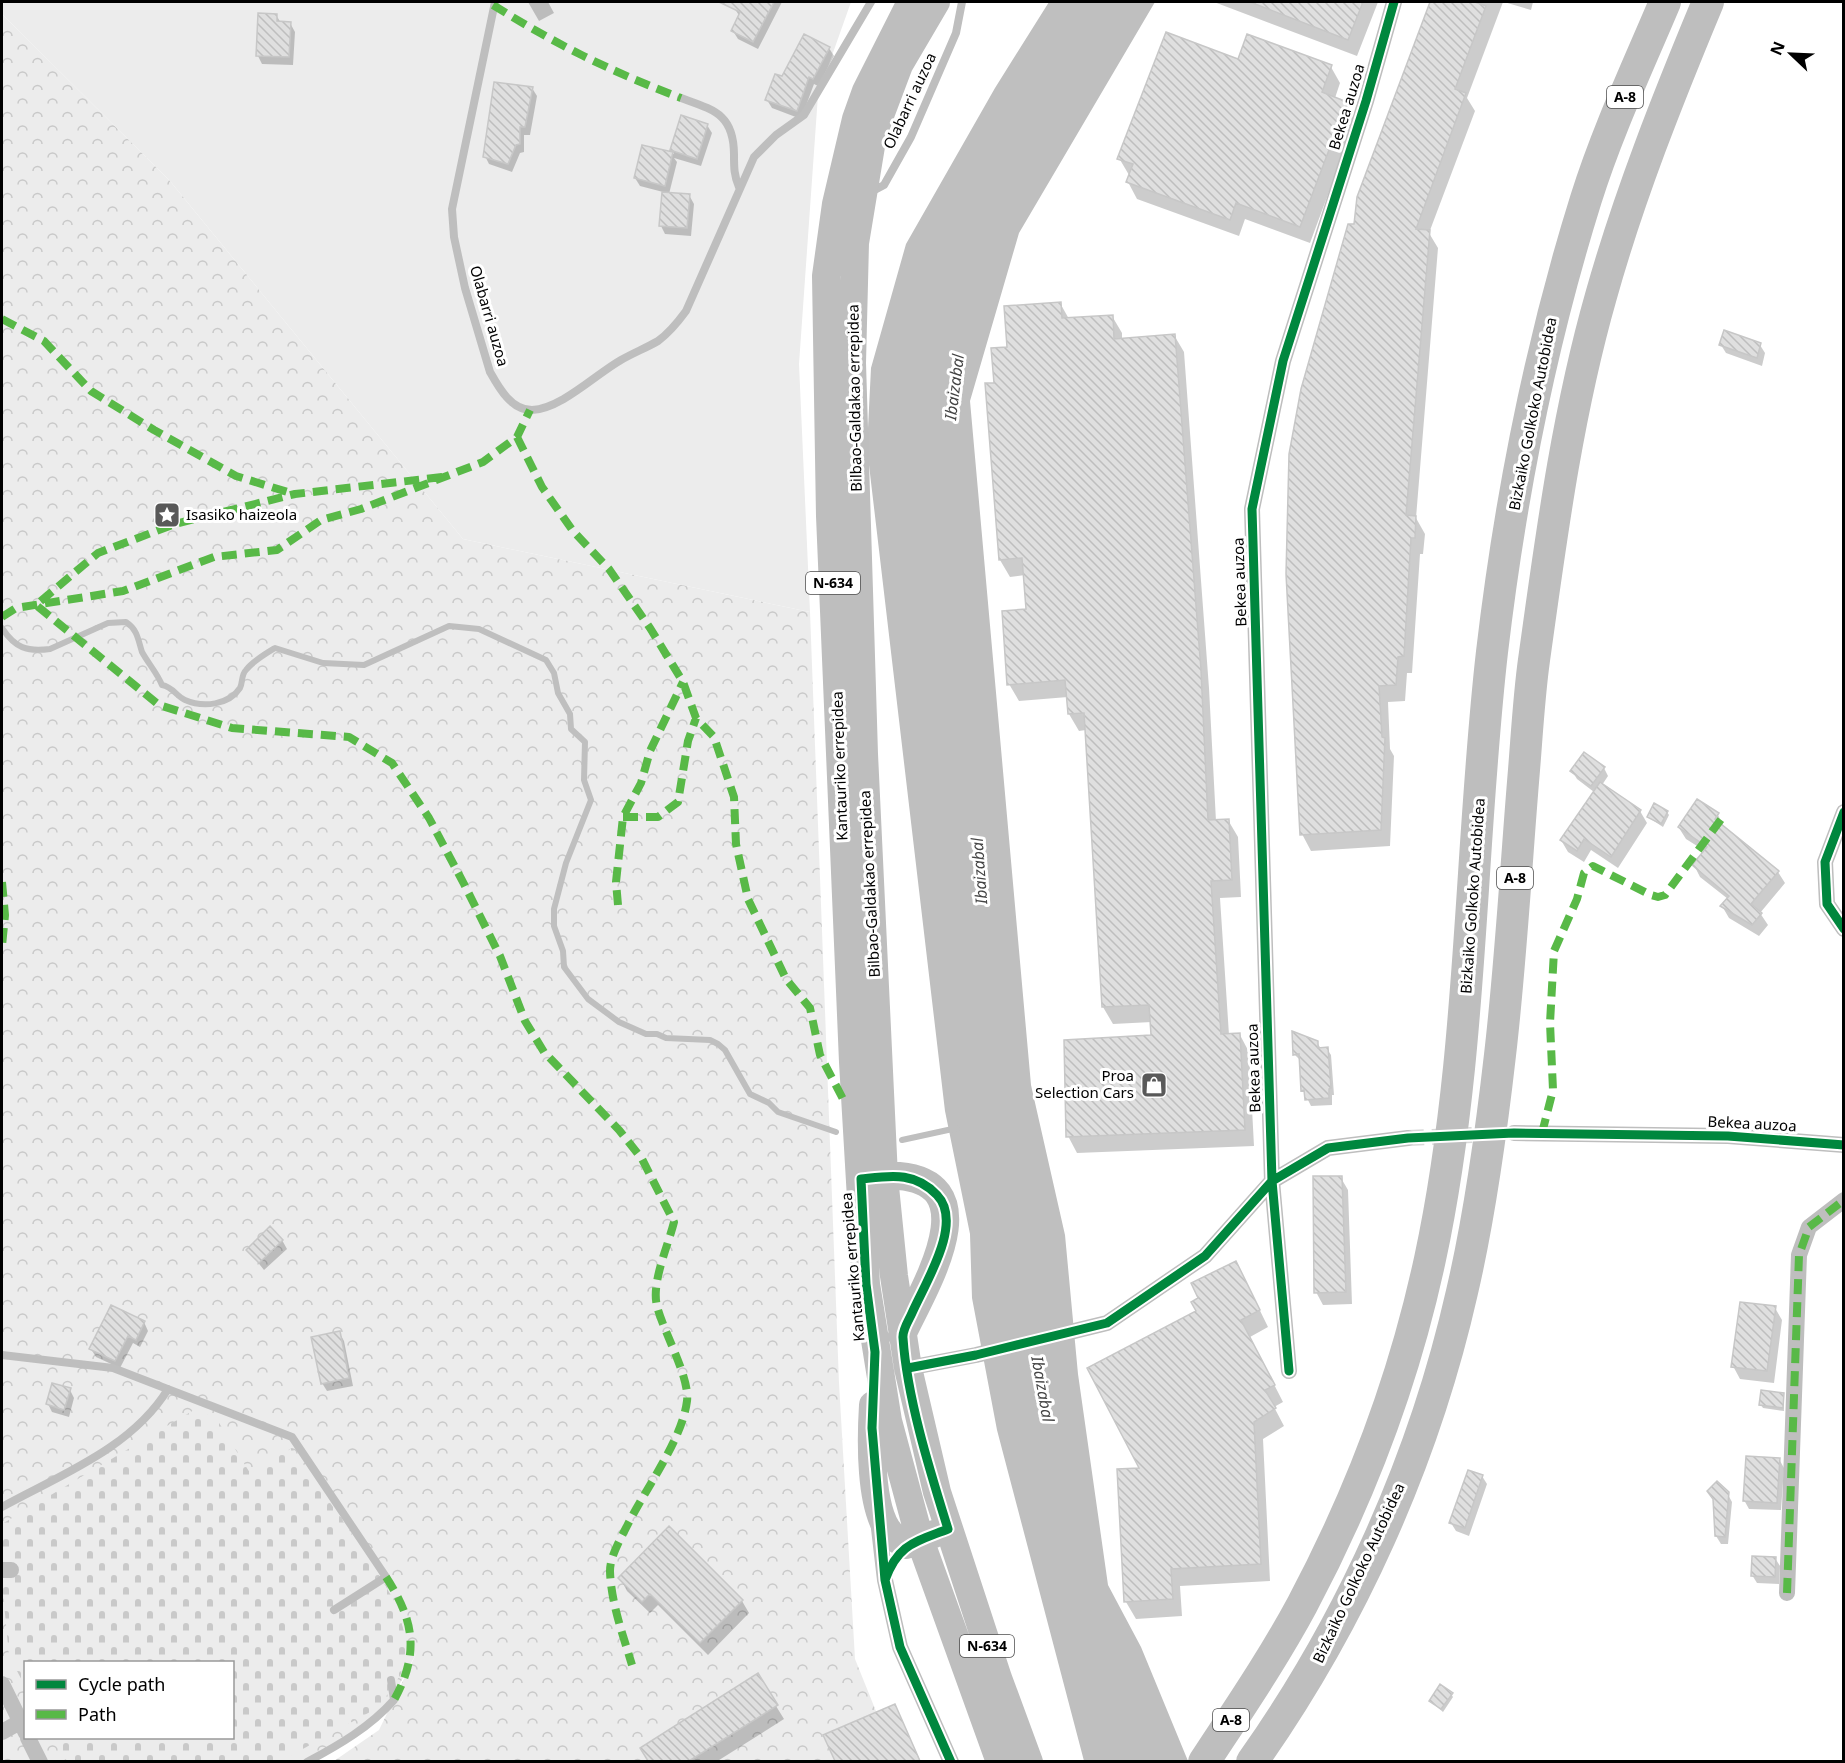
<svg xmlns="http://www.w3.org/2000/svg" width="1845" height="1763" font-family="'Noto Sans',sans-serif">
  <defs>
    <pattern id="forest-crowns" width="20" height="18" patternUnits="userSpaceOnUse" patternTransform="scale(1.5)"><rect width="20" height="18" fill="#ececec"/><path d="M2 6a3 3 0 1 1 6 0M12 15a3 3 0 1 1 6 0" fill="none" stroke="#c9c9c9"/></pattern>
    <pattern id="cemetery-stones" width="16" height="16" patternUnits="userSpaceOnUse" patternTransform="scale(1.5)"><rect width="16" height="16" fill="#ececec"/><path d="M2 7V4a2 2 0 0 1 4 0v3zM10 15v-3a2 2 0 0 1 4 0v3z" fill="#c9c9c9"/></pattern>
    <pattern id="building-back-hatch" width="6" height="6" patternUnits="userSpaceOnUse" patternTransform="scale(1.5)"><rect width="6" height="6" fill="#dfdfdf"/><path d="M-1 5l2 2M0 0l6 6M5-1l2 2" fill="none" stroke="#bebebe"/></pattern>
  </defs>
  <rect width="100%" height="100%" fill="#fff"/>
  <path fill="#ececec" d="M2 2H851L818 95 799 364 810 612 463 539 170 181 2 14Z"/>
  <path fill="url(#forest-crowns)" fill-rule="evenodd" d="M2 14 170 181 463 539 810 612 839 1383 855 1659 896 1761H334L379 1730 417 1652 385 1711 310 1761H2ZM26 1662H232V1738H26Z"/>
  <path fill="url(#cemetery-stones)" d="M194 1410 216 1418 250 1473 292 1448 374 1566 397 1606 407 1643 401 1674 379 1707 281 1761H67L54 1738H232V1662H26L25 1686 9 1656 2 1582V1524Z"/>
  <path fill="#bfbfbf" d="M1049 2H1155L1019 233 970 401 1031 1085 1065 1235 1078 1374 1108 1585 1141 1647 1188 1761H1084L997 1430 972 1298 970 1234 945 1111 867 448 871 368 906 244 995 88Z"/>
  <path fill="#0003" d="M528 2H548L554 13 539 21Z
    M739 2H782L758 49 738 39 733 31 740 17 735 9Z
    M1214 2H1378L1357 56Z
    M1434 2H1503L1467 98 1475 111 1429 233 1438 248 1416 518 1425 534 1423 554H1420L1412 673H1407L1405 701 1388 702 1390 749 1394 756 1390 846 1311 851 1302 834 1359 197Z
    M1504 2H1533L1531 10Z
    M276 15 281 23H290L295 32 293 65 262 64 258 56Z
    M829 48 834 56 818 86 814 84 801 119 772 108 767 100 782 78Z
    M1239 61 1331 67 1340 83 1335 98 1346 103 1356 119 1310 243 1245 219 1239 236 1137 199 1128 182 1129 175 1119 158Z
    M532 88 537 96 530 135H524V152L520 153 512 172 489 164 485 156Z
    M707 125 712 133 701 166 674 158 677 162 669 194 689 195 694 204 691 236 665 234 661 226 663 192 640 186 635 178 643 147 674 154 672 150Z
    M1060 303 1069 319 1112 316 1122 333V339L1174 335 1184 352 1209 688 1216 821 1228 820 1238 837 1241 897 1220 898 1229 1035H1240L1249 1052 1254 1146 1077 1153 1068 1136 1152 1037V1022L1113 1024 1103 1007 1086 730 1079 731 1069 714 1068 697 1019 701 1009 684 1028 611 1025 575 1010 577 1000 560 995 384 1009 348Z
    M1721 345H1760L1765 353 1762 366 1726 353Z
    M1604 768 1608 776 1602 785 1640 811 1647 823 1618 868 1591 850 1584 862 1568 852 1561 840 1594 792 1577 779 1572 771Z
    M1667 812 1669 815 1663 827 1648 817Z
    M1718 815 1724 827 1778 872 1785 883 1760 913 1768 925 1759 936 1729 918 1722 906 1728 899 1700 877 1694 865 1705 851 1686 839 1679 828Z
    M1317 1042 1321 1049H1327L1331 1055 1334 1095H1332V1105L1311 1106 1303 1090 1301 1061 1294 1054Z
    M1341 1178 1348 1190 1352 1304 1323 1305 1316 1292Z
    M282 1240 287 1249 264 1270 248 1250Z
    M1245 1280 1268 1327 1250 1337 1283 1402 1274 1407 1284 1426 1263 1439 1270 1581 1180 1586 1182 1616 1136 1619 1126 1602 1142 1469 1198 1312Z
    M1775 1308 1782 1320 1774 1383 1740 1379 1733 1366Z
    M144 1322 148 1331 140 1347 133 1343 120 1368 96 1357 91 1349Z
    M339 1332 344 1341 353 1386 327 1391 322 1383Z
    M70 1390 74 1398 69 1417 52 1412 48 1404Z
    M1783 1394 1784 1411 1763 1408 1761 1405Z
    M1779 1459 1784 1468 1781 1510 1749 1509 1744 1500Z
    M1482 1476 1487 1484 1469 1536 1456 1531 1451 1523Z
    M1727 1493 1732 1502 1728 1544H1721L1716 1536Z
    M1775 1558 1780 1566 1779 1584 1757 1583 1752 1575Z
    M620 1578 742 1601 749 1613 708 1655 658 1605 650 1613 627 1591Z
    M757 1675 784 1719 716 1762H649L642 1749Z
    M1451 1694 1453 1697 1443 1712 1430 1701Z
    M894 1705 921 1762H836L825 1736Z"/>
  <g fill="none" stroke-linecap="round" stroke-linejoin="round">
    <path stroke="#bfbfbf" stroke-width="6" d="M2 628C15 648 27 652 50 649L108 623 126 622C138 630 138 640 142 652 148 663 157 673 162 685 173 687 176 696 185 700 203 708 229 705 240 688 243 682 241 675 246 670 253 661 265 654 275 648L323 663 364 665 449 626 479 629 546 660 554 673 558 693 570 714 571 729 585 742 584 780 591 800 566 863 554 909V926L563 951 564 967 588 999 619 1022 646 1034H657L666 1038 710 1040 718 1044 725 1050 750 1094 769 1103 778 1112 836 1132
      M902 1140 957 1128"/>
  </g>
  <path fill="url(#building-back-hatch)" stroke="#c7c7c7" stroke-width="1.5" d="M719 2H774L753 42 731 31 740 12Z
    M1250 2H1363L1348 40Z
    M1430 2H1475L1486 6 1455 89 1466 93 1416 229 1430 230 1406 515 1416 516 1415 538H1411L1404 656 1398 657 1396 685 1379 686 1382 737 1385 738 1381 830 1300 835 1286 574 1289 454 1301 389 1348 224H1354L1357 197Z
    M258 13 277 14V21L291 22 289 57 256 56Z
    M1166 32 1238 59 1247 34 1332 65 1322 92 1347 102 1300 227 1236 203 1230 220 1126 182 1133 164 1117 159Z
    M804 34 830 47 813 79 809 77 797 111 765 100 775 74 782 76Z
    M494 82 533 87 525 127H520V144L516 145 508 164 483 157Z
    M681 115 708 124 697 159 670 150Z
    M642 145 673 152 665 186 634 178Z
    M662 192 690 194 687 228 659 226Z
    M1061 302 1062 318 1113 315 1114 339 1175 334 1201 670 1208 820 1229 819 1232 880 1211 881 1221 1034 1240 1033 1245 1130 1066 1137 1064 1040 1151 1035 1149 1005 1102 1007 1084 713 1068 714 1065 680 1007 685 1002 611 1026 609 1022 558 999 560 985 383H994L991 348 1007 347 1004 306Z
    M1724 330 1761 343 1757 358 1719 345Z
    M1584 752 1605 767 1591 786 1570 771Z
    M1600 782 1641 810 1611 857 1584 839 1577 851 1560 840Z
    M1697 799 1719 813 1715 819 1779 871 1751 904 1762 913 1752 925 1720 906 1729 896 1692 865 1707 847 1678 827Z
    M1654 803 1668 811 1661 824 1647 817Z
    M1292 1031 1318 1041V1048L1328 1047 1331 1088 1329 1089V1098L1305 1100 1304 1090 1301 1091 1299 1054 1293 1055Z
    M1313 1176H1342L1346 1292 1314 1293Z
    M270 1226 283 1240 259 1263 246 1250Z
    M1236 1261 1260 1310 1241 1320 1275 1385 1265 1390 1276 1408 1254 1422 1261 1564 1171 1569 1173 1599 1124 1602 1117 1469 1139 1468 1087 1368 1196 1311 1191 1302 1198 1298 1191 1283Z
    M1740 1302 1776 1306 1767 1371 1731 1367Z
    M111 1305 145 1321 136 1340 128 1336 115 1361 89 1349Z
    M340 1331 349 1378 321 1384 311 1337Z
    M52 1383 71 1388 64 1410 46 1404Z
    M1761 1390 1784 1393 1783 1408 1759 1405Z
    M1746 1456 1780 1458 1777 1503 1743 1501Z
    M1468 1470 1483 1475 1465 1528 1449 1523Z
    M1717 1481 1729 1492 1725 1537 1715 1536 1713 1499 1707 1491Z
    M669 1526 743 1600 700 1643 650 1594 642 1602 618 1578Z
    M1752 1556 1776 1557 1775 1577 1751 1576Z
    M758 1673 778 1705 689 1761H648L640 1748Z
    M1440 1684 1453 1693 1441 1709 1429 1701Z
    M895 1704 920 1761H835L823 1735Z"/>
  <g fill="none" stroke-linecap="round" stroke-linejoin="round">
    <path stroke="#d9d9d9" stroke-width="16" stroke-dasharray="16 8" stroke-linecap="butt" d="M1408 1138 1495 1134"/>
    <path stroke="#bebebe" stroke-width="8" d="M495 2 452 209 454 237 465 288 490 372C499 388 511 410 532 410 561 409 596 374 621 360 633 353 646 348 658 341 669 333 678 322 686 311L754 157 776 135 804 115 871 2
      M681 98C714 110 734 114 734 155 734 167 734 176 739 187
      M869 193 884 185 911 137 956 33 962 2
      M2 1355 113 1368 292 1437 386 1577 334 1610
      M2 1507C60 1475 132 1448 168 1389
      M307 1762C339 1745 370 1727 394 1700L391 1680"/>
    <path stroke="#bebebe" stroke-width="16" d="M1844 812 1825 862 1827 904 1844 929
      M1514 1133 1728 1136 1844 1145
      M908 1368 976 1355 1107 1323 1205 1256 1272 1181 1328 1148 1408 1138
      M1289 1371 1272 1181 1252 509 1283 361 1366 101 1394 2
      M878 1520 885 1580 900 1647 951 1762
      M2 1570H11
      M1787 1593 1799 1255 1809 1227 1844 1200
      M2 1684 26 1733
      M2 1732 20 1722
      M28 1738 40 1762"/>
    <path stroke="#bebebe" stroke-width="28" d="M911 2 866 91 856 119 836 204 826 276 830 516 853 1062 866 1284 888 1421 920 1540 1000 1762
      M936 2 899 65 873 134 855 243 852 363 864 754 884 1177 894 1276 908 1368 937 1492 998 1678 1029 1762
      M866 1179C877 1178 888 1175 899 1176 990 1184 922 1291 902 1335
      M873 1405C871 1437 869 1510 891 1534 895 1539 901 1542 906 1545L934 1534"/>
    <path stroke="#bebebe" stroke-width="32" d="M1204 1762C1238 1710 1273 1659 1302 1605 1360 1496 1404 1380 1430 1259 1473 1059 1469 853 1492 652 1510 499 1540 346 1586 199 1607 132 1638 66 1665 2
      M1252 1762C1351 1622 1424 1460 1462 1292 1480 1215 1491 1134 1500 1055 1511 961 1516 865 1524 770 1527 733 1529 696 1534 660 1551 538 1567 415 1601 296 1629 196 1668 98 1708 2"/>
    <path stroke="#58b947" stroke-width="8" stroke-dasharray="15 8" stroke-linecap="butt" d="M493 5C557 45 610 71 681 98
      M2 319 44 341 91 391 154 430 236 476 294 494
      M517 437 542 487 573 531 609 569 650 628 683 682 696 718 714 737 734 797 736 844 748 899 786 979 810 1008 820 1055 843 1099
      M442 477 295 494 175 524 98 553 36 605 159 705 232 728 349 737 392 763 429 818 464 884 500 956 525 1021 544 1052 619 1130 642 1159 674 1222C668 1246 651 1283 657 1306 663 1331 690 1377 687 1401 682 1440 646 1488 628 1524 621 1538 610 1556 610 1571 611 1603 623 1635 632 1665
      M2 617 16 608 123 591 214 557 277 550 321 520 361 509 483 462 517 437 530 410
      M623 817H658L678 802 688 741 696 718
      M2 882 5 915 2 946
      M618 905 616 882 623 817 641 783 650 751 683 682
      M1542 1133 1553 1090 1550 1023 1554 951 1577 899 1584 873 1593 866 1651 895 1658 897 1665 895 1722 818
      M386 1577C414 1620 420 1653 394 1700
      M1787 1593 1799 1255 1809 1227 1844 1200"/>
    <defs>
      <path id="cycleway" d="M1844 812 1825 862 1827 904 1844 929
        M908 1368 976 1355 1107 1323 1205 1256 1272 1181 1328 1148 1408 1138 1514 1133 1728 1136 1844 1145
        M1289 1371 1272 1181 1252 509 1283 361 1366 101 1394 2
        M885 1580C898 1544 915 1542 948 1529 930 1471 907 1398 903 1338 902 1330 909 1320 912 1313 925 1283 964 1223 937 1195 914 1171 890 1176 861 1179L866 1284 875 1352 872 1428 885 1580 900 1647 951 1762"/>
    </defs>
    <use href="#cycleway" stroke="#fff" stroke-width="13"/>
    <use href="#cycleway" stroke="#00873e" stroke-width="9"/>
  </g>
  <defs>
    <symbol id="sight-square" viewBox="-11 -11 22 22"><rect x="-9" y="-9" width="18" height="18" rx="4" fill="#595959" stroke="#fff"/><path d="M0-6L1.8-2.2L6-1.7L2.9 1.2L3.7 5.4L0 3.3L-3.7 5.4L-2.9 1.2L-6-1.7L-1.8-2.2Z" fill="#fff"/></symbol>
    <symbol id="shop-square" viewBox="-11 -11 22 22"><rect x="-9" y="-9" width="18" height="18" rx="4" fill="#595959" stroke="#fff"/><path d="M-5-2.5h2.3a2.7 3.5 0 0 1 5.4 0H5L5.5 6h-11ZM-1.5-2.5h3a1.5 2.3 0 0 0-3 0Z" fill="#fff"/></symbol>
  </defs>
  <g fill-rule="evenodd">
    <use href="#sight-square" x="152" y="500" width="30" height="30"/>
    <use href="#shop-square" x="1139" y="1070" width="30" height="30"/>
  </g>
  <g text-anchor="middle" stroke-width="6" stroke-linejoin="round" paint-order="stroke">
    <g fill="#fff" stroke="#4c4c4c" stroke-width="1.5">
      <rect x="1607" y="86" width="36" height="22" rx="4.5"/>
      <rect x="806" y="572" width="54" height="22" rx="4.5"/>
      <rect x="1497" y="867" width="36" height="22" rx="4.5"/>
      <rect x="960" y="1635" width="54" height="22" rx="4.5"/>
      <rect x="1213" y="1709" width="36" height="22" rx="4.5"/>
    </g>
    <g font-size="14" font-weight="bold" fill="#000">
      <text x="1625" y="102">A-8</text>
      <text x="833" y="588">N-634</text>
      <text x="1515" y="883">A-8</text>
      <text x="987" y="1651">N-634</text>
      <text x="1231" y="1725">A-8</text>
    </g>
    <g font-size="15" fill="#000" stroke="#fff">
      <text transform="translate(910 101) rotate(-65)" y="5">Olabarri auzoa</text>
      <text transform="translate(1347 107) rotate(-73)" y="5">Bekea auzoa</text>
      <text transform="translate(489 316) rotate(74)" y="5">Olabarri auzoa</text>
      <text transform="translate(855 398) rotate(-91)" y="5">Bilbao-Galdakao errepidea</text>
      <text transform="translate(1533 414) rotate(-79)" y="5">Bizkaiko Golkoko Autobidea</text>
      <text transform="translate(1240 582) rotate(-92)" y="5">Bekea auzoa</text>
      <text transform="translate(840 766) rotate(-92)" y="5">Kantauriko errepidea</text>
      <text transform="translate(870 884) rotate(-93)" y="5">Bilbao-Galdakao errepidea</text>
      <text transform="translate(1473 896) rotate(-86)" y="5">Bizkaiko Golkoko Autobidea</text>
      <text transform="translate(1254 1068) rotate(-92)" y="5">Bekea auzoa</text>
      <text transform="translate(1752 1124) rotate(3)" y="5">Bekea auzoa</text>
      <text transform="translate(853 1267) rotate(-95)" y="5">Kantauriko errepidea</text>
      <text transform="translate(1359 1573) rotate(-65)" y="5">Bizkaiko Golkoko Autobidea</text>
    </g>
    <g font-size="15" fill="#000" stroke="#fff" text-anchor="start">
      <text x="186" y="520">Isasiko haizeola</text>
      <text x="1134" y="1081" text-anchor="end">Proa<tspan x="1134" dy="17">Selection Cars</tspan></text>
    </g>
    <g font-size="16" font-style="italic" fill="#444" stroke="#fff">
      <text transform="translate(954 387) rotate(-83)" y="6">Ibaizabal</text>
      <text transform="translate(979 871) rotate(-94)" y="6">Ibaizabal</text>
      <text transform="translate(1043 1389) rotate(80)" y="6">Ibaizabal</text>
    </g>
  </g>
  <rect width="1845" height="1763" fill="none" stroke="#000000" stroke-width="6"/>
  <rect x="24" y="1661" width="210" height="78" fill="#ffffff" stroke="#999999" stroke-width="1.5"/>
  <rect x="36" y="1680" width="30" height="9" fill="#00873e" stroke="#999999" stroke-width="1.5"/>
  <text x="78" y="1691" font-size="18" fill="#000000">Cycle path</text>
  <rect x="36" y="1710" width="30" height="9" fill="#58b947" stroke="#999999" stroke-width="1.5"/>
  <text x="78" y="1721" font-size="18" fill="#000000">Path</text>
  <g transform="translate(1791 54) rotate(293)" stroke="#ffffff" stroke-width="4.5" paint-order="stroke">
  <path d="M0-4.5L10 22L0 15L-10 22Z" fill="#000000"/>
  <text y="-9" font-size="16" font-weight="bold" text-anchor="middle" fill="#000000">N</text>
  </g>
</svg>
